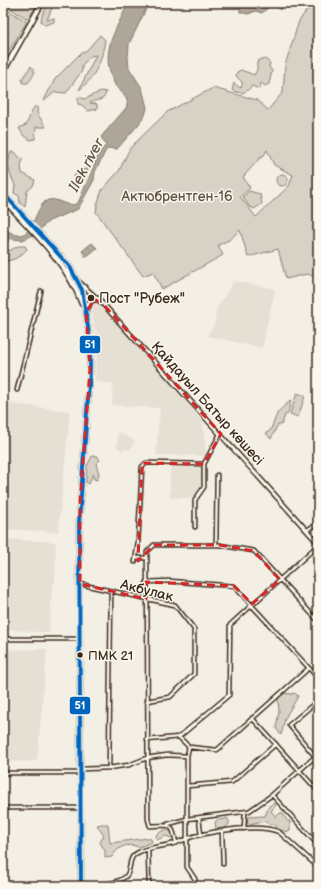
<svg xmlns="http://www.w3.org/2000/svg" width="321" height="889" font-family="'Balsamiq Sans',sans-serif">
  <rect width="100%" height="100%" fill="#f3efe4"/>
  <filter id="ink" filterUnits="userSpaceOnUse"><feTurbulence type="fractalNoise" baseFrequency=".025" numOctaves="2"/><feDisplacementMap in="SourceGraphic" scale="8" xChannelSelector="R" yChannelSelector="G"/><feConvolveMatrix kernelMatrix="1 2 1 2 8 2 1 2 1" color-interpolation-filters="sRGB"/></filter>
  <g filter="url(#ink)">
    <path fill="#e5dfd4" d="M234 281 275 289 262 348 207 336 215 323 216 310Z
      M96 301 102 305 113 318 111 321 114 320 172 384V387L175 389 174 391 178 392 203 422 206 456 156 455 160 409 157 408 112 405 113 383 95 382 97 345 91 305Z
      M3 403 70 411 58 532 3 529Z
      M118 432 135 441 130 450 125 448 123 451 117 447Z
      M170 467 201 468V486L192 498H170Z
      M3 539 56 542 55 581 52 588 49 633 3 629Z
      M47 649 37 761 3 762V650Z"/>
    <path fill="#d8d1c6" stroke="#8a7e72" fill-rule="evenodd" d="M5 3H38L28 19 4 5Z
      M49 3H54L47 20 54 18V22L45 25 41 22 42 15Z
      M312 3H318V278L307 274 286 279 278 249 248 257 240 230 229 240 218 245 223 255 162 289 153 272 143 276 96 212 97 205 102 190 119 171 130 148 167 112 213 88 257 100 268 110 283 92 285 65 299 21ZM267 150 274 165 293 175 289 186 256 217 240 197 250 188 243 177 260 158 263 157Z
      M4 8 26 21V23L10 49 3 51Z
      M100 35 105 40C102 60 96 77 79 90L96 55 91 56 82 65V71L66 93 55 92 43 102 55 79 80 54 87 50Z
      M261 59H265L270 63 269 67 272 71 269 84 265 86 261 83 259 89 252 86C246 93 241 95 232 90L234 83 240 88 242 86V82L236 76 237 72 241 70 254 75 257 70V62Z
      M31 66C37 73 33 76 28 83H23L22 79Z
      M101 91 106 92C104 103 97 98 90 103L97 104V109L88 111 82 105 78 104V97L85 99Z
      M34 107H38L37 113 46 127H36L35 139 30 140 23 135 19 128 26 125Z
      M11 152H15L20 158 23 159 21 166 22 173 35 180 33 186 27 191 25 207 20 203 19 196 14 193 15 185C9 173 6 164 11 152Z
      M86 169H88L83 182H78L74 176 80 170Z
      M276 180a6 6 0 1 1 12 0a6 6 0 1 1-12 0Z
      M249 191 260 194 262 204 254 209 249 206 243 197Z
      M18 246H25L27 249C20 257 13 261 3 261V251L11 250Z
      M297 393 305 396 298 417 290 414Z
      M291 400 288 414 285 415 282 424 277 426 271 439 266 433 270 431 278 412Z
      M92 456H97L100 460 96 464 99 474 97 480 94 479 93 474 89 484 86 482 87 466Z
      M284 693 291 694 295 693 298 696C295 703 288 711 285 719 283 724 283 730 281 735L276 728 279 711 278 700 280 695Z
      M274 803 276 805 271 811 276 817 280 813H283L287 821H290V830L287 832 278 829 274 824H268L266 821 247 824 248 817 265 816 269 806Z
      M227 818 229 821V824L225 828 216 829 215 822 218 819 222 820Z
      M102 824H108L110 843 148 838 151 839 152 842 139 847C127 843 118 846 112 857L105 858V851L100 842 104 836 97 825Z
      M164 830 171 831 173 835 171 838 166 836 157 840 155 838 157 834Z"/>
    <path fill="#afa69a" stroke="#817468" d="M128 3H149L129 44 128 57 129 68 142 88 147 108 145 115 138 125 117 149 108 148 105 152 95 172 94 180 78 209 49 221 35 234 23 240 13 239 3 233V230C9 230 14 236 20 235 33 234 36 207 46 201 57 195 67 210 78 203L100 152 106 145 101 137 126 108C131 97 121 93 115 85 113 80 110 72 109 67 104 44 120 23 128 3Z
      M242 3H285L280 10 277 7 270 6 262 13 256 11 248 14 240 12V4Z
      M92 243 97 248 86 257 82 251Z"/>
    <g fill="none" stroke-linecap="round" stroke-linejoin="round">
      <path stroke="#afa69a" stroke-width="4" d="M3 242 12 236"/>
      <defs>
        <path id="minor" d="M17 390 41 291
          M195 527V500L204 487V464L220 434
          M307 530 318 523
          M216 545 217 475
          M136 558H147
          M135 562 138 543 142 467 146 463 204 464
          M146 582 169 581 234 586 318 678
          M80 584 175 605 194 629V674L170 697 147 701
          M3 639H80
          M316 702 289 725 318 760
          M252 718 318 791
          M179 737 229 695 230 625 318 545
          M147 740 179 737 189 747 217 750 309 668
          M318 754 272 795 318 845
          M187 756 189 747
          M109 768 111 591
          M81 769 109 768 129 765 147 758 167 755 187 756V786L232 782 276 744
          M3 773H80
          M187 786V819L249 811 272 795
          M3 808H80
          M199 818 201 835
          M168 824 187 819V867L195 879 196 886
          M244 829 245 812
          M222 832 223 864
          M176 843C172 820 169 826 150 826L148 819 147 552 154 545H219L254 551 318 621
          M148 849 149 886
          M81 885C92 885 118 885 126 876 132 870 127 858 137 853 148 847 160 847 172 844 180 842 187 838 195 836 216 831 260 823 279 832L318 867"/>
        <path id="tertiary" d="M66 270 103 304 318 543"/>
        <path id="trunk" d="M3 72 42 3
          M3 193 70 267 82 290 90 339V370L79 523 81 886
          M3 199C32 231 67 262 82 304
          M86 311 91 300 99 299"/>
      </defs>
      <use href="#minor" stroke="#3b2a1e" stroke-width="5.5"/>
      <use href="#tertiary" stroke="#3b2a1e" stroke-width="6"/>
      <use href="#trunk" stroke="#3b2a1e" stroke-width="7"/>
      <use href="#minor" stroke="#fbf7ec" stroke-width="2.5"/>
      <use href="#tertiary" stroke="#fbf7ec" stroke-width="3"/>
      <use href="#trunk" stroke="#fbf7ec" stroke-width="4"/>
      <defs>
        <path id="bus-1" d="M3 193 70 267 82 290 90 339V370L79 523 81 886"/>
      </defs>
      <use href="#bus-1" stroke="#fbf7ec" stroke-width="7"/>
      <use href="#bus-1" stroke="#0065bd" stroke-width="4"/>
    </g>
  </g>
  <path fill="none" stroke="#d62828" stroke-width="3" stroke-dasharray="8 5" stroke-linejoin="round" d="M94 299 103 304 221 434 204 464 142 463 138 561 154 545H219L254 551 280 580 252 604 234 586 146 582V599L80 584V501L90 370 86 313Z"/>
  <g fill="#3b2a1e" stroke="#fbf7ec" stroke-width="1.5">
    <circle cx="91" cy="298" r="4"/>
    <circle cx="80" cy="655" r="3.5"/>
  </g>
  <g text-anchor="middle" stroke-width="3" stroke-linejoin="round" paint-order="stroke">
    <g font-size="13" fill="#3b2a1e" stroke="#fbf7ec" text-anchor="start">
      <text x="88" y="660">ПМК 21</text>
    </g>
    <g font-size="14" fill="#625448" stroke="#fbf7ec">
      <text x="177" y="201">Актюбрентген-16</text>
    </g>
    <g font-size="14" fill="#3b2a1e" stroke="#fbf7ec" text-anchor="start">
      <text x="99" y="303">Пост "Рубеж"</text>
    </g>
    <g font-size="14" fill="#3b2a1e" stroke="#fbf7ec">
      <text transform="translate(208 403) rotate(48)" y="5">Қайдауыл Батыр көшесі</text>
      <text transform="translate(147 590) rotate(14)" y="5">Акбулак</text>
    </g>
    <g font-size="15" font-style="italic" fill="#645549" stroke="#fbf7ec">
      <text transform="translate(86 165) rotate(-62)" y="5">Ilek river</text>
    </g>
  </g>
  <g stroke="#fbf7ec" stroke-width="1.5">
    <rect x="79" y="335" width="22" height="19" rx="4" fill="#0065bd"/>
    <rect x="69" y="696" width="22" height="19" rx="4" fill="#0065bd"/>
  </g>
  <g font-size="11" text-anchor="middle" font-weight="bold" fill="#fff">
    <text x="90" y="348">51</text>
    <text x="80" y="709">51</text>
  </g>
  <rect width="321" height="889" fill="none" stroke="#fbf7ec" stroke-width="16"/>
  <rect x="8" y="8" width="305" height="873" fill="none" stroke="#3b2a1e" stroke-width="1.5" filter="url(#ink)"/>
</svg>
